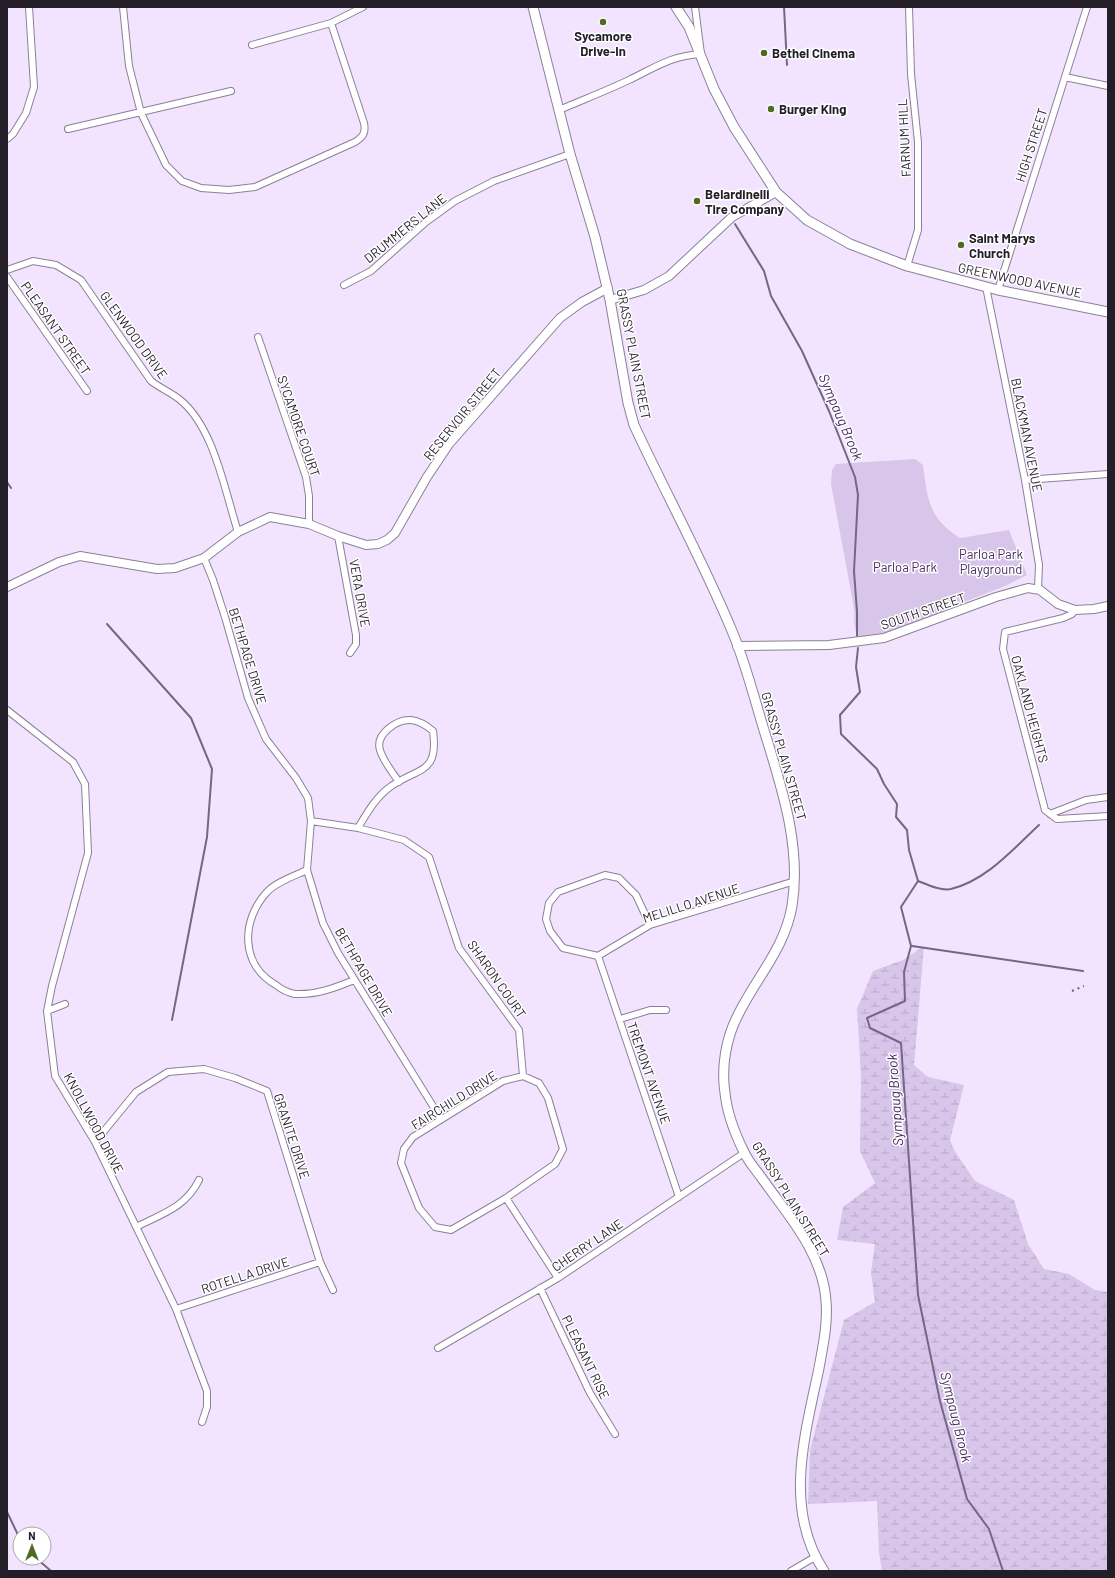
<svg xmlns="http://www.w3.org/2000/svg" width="1115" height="1578" font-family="Barlow,sans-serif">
  <defs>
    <pattern id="wetland-marsh" width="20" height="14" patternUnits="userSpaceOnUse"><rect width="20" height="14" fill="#d8c5ea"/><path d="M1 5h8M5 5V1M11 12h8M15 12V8" fill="none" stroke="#b9a9c9"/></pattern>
  </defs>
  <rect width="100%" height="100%" fill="#f2e4fe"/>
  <path fill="#d8c5ea" d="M915 459 923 465C927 498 929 519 960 538L1009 530 1027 575 1005 586 959 604 942 614 880 635 861 638C852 632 855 618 854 608L831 484 832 470 836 464Z"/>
  <path fill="url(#wetland-marsh)" d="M924 946 914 1065 928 1077 964 1085 950 1140 954 1150 975 1181 1014 1200 1028 1244 1044 1269 1069 1274 1095 1290 1108 1292V1571H882L879 1553 877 1501 808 1504 810 1450 844 1320 875 1302 871 1273 875 1244 837 1240 843 1207 875 1183 860 1151 861 1075 857 1009 873 971 903 960Z"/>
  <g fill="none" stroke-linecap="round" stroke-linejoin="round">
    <path stroke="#766685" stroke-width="2" d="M784 7 787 65
      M735 224 764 271 771 296 802 351 829 411 855 477 858 495 854 571 857 612V636
      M7 482 11 488
      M107 624 191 718 212 769 207 837 172 1020
      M858 648 856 667 860 692 840 715 841 734 877 769 884 784 897 804 896 817 907 830 909 850 918 881 901 907 911 946 904 972 905 1001 867 1018 870 1028 901 1043 918 1295 940 1401 967 1499 989 1529 1003 1571
      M918 881C928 885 941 891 951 889 987 880 1013 849 1039 825
      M912 946 1083 971
      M7 1512 20 1539
      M36 1558 51 1571"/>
    <defs>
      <path id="minor" d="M123 7 129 66 141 113 166 165 182 181 201 188 229 190 255 187 355 142C363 137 366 133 364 123L331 23
        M252 45 331 23 363 7
        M1065 77 1108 86
        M559 110C582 100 606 91 629 80 656 67 670 56 701 54L695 7
        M68 129 231 91
        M7 139 13 134 26 113 34 87 29 7
        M907 266 918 230V142L911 74 909 7
        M7 270 33 261 56 265 81 280 151 381C160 388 170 392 179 399 214 426 225 492 238 532
        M7 277 87 391
        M344 285 371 271 426 222 455 201 494 181 570 154
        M986 287 1025 480 1039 565 1038 589
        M998 290 1087 7
        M258 337 306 477 309 496V524
        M1025 480 1108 474
        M338 536 356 635V644L350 653
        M204 558 213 580 225 617 248 698 266 739 296 778 308 798 311 821 307 870 323 923 338 953 441 1119
        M1075 610 1072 614 1063 618 1005 632 1003 649 1045 810 1057 819 1108 816
        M7 710 73 762 85 784 88 853 52 986 47 1011 55 1076 95 1142 176 1309 207 1391V1407L202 1422
        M1050 814 1086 800 1108 797
        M311 821 358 828 404 840 429 857 459 948 519 1030 523 1076
        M358 828C367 813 376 797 390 787 418 767 439 775 433 731 426 725 420 721 411 720 397 719 375 734 380 750 383 761 393 773 399 782
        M307 870C294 876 276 882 267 892 241 920 240 965 276 985 281 989 289 993 295 994 316 995 335 988 354 980
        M598 956 679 1197
        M598 956 563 948 550 931 546 919 549 903 558 892 605 875 619 878 636 895 650 925
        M598 956 650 925 795 881
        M47 1011 65 1004
        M620 1019 650 1010H666
        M523 1076 539 1083 548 1098 563 1149 555 1164 506 1198 451 1230 435 1227 419 1208 401 1163 404 1149 413 1137 503 1081Z
        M95 1142 136 1092 168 1072 204 1069 235 1078 267 1091 320 1262 333 1290
        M506 1198 558 1278
        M136 1227C162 1214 186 1207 199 1180
        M540 1288 590 1393 615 1434
        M176 1309 320 1262
        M438 1348 558 1278 744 1153
        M791 1571 815 1557"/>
      <path id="tertiary" d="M610 300 644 290 669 276 732 217 776 192
        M7 587 59 562 80 556 157 569 175 568 204 558 238 532 270 517 309 524 338 536 366 545 378 544 387 540 395 533 427 477 449 444 560 318 582 302 608 288
        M737 646 829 645 884 638 996 597 1028 588 1040 590 1058 604 1075 610 1094 609 1108 606"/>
      <path id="secondary" d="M533 7 570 154 595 237 610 300 628 403 634 425C666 494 703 561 732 631 747 666 756 706 768 743 784 795 801 850 792 906 785 948 756 978 738 1015 726 1038 721 1067 725 1093 727 1112 735 1134 744 1152 748 1161 755 1169 761 1177 787 1214 823 1253 826 1301 828 1323 823 1346 819 1368 805 1435 783 1509 824 1571
        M676 7 689 27 714 89 734 127 776 192 807 220 850 244 907 266 998 290 1108 312"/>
    </defs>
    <use href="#minor" stroke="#8c8098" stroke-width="8"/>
    <use href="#tertiary" stroke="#8c8098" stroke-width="10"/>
    <use href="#secondary" stroke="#8c8098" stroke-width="11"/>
    <use href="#minor" stroke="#fff" stroke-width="6"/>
    <use href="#tertiary" stroke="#fff" stroke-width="8"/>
    <use href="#secondary" stroke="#fff" stroke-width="9"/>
    <path stroke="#6a6271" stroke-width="2" stroke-dasharray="2 4" stroke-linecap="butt" d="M1072 991 1084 986"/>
  </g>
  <g fill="#4d6c21" stroke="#fff" stroke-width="1.5">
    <circle cx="603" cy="22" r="4"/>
    <circle cx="764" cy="53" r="4"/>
    <circle cx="771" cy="109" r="4"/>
    <circle cx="697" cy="201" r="4"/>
    <circle cx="961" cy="245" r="4"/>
  </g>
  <g text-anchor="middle" stroke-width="3" stroke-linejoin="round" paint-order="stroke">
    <g font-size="13" font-weight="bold" fill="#231e28" stroke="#fff" text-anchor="start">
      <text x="603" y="41" text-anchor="middle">Sycamore<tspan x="603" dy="15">Drive-In</tspan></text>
      <text x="772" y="58">Bethel Cinema</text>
      <text x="779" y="114">Burger King</text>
      <text x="705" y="199">Belardinelli<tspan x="705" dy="15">Tire Company</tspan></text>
      <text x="969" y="243">Saint Marys<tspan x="969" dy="15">Church</tspan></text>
    </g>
    <g font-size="13" fill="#231e28" stroke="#fff">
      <text transform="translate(904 138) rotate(-93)" y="5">FARNUM HILL</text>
      <text transform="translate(1031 145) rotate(-72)" y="5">HIGH STREET</text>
      <text transform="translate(405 228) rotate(-39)" y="5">DRUMMERS LANE</text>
      <text transform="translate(1020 280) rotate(12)" y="5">GREENWOOD AVENUE</text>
      <text transform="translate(56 328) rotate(55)" y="5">PLEASANT STREET</text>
      <text transform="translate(134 335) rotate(54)" y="5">GLENWOOD DRIVE</text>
      <text transform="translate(634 354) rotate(79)" y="5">GRASSY PLAIN STREET</text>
      <text transform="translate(462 414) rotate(-51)" y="5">RESERVOIR STREET</text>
      <text transform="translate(299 426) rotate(71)" y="5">SYCAMORE COURT</text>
      <text transform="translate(1027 435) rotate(79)" y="5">BLACKMAN AVENUE</text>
      <text transform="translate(360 593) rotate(80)" y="5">VERA DRIVE</text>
      <text transform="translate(923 611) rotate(-19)" y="5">SOUTH STREET</text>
      <text transform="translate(248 656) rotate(73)" y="5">BETHPAGE DRIVE</text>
      <text transform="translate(1030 709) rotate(75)" y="5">OAKLAND HEIGHTS</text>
      <text transform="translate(784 756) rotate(74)" y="5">GRASSY PLAIN STREET</text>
      <text transform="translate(691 903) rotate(-18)" y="5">MELILLO AVENUE</text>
      <text transform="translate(364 972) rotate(60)" y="5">BETHPAGE DRIVE</text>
      <text transform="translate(497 979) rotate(55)" y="5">SHARON COURT</text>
      <text transform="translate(649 1073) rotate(71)" y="5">TREMONT AVENUE</text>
      <text transform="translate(454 1100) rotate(-32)" y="5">FAIRCHILD DRIVE</text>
      <text transform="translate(94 1123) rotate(62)" y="5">KNOLLWOOD DRIVE</text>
      <text transform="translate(292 1136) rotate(72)" y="5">GRANITE DRIVE</text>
      <text transform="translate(791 1199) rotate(58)" y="5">GRASSY PLAIN STREET</text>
      <text transform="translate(587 1245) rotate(-34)" y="5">CHERRY LANE</text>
      <text transform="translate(245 1275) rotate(-18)" y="5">ROTELLA DRIVE</text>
      <text transform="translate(586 1357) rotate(64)" y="5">PLEASANT RISE</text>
    </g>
    <g font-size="13" fill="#4a2c61" stroke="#fff">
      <text x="991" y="559">Parloa Park<tspan x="991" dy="15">Playground</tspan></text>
      <text x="905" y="572">Parloa Park</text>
    </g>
    <g font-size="14" font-style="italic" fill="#46285c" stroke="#fff">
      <text transform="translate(841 417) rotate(67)" y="5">Sympaug Brook</text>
      <text transform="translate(895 1100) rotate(-94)" y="5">Sympaug Brook</text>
      <text transform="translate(956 1417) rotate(76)" y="5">Sympaug Brook</text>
    </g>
  </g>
  <rect width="1115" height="1578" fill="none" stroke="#231e28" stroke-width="16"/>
  <g transform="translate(32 1546)"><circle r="19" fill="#ffffff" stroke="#a7a5a9"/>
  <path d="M0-3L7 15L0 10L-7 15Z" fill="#4d6c21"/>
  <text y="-6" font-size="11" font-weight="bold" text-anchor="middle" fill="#231e28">N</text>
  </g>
</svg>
